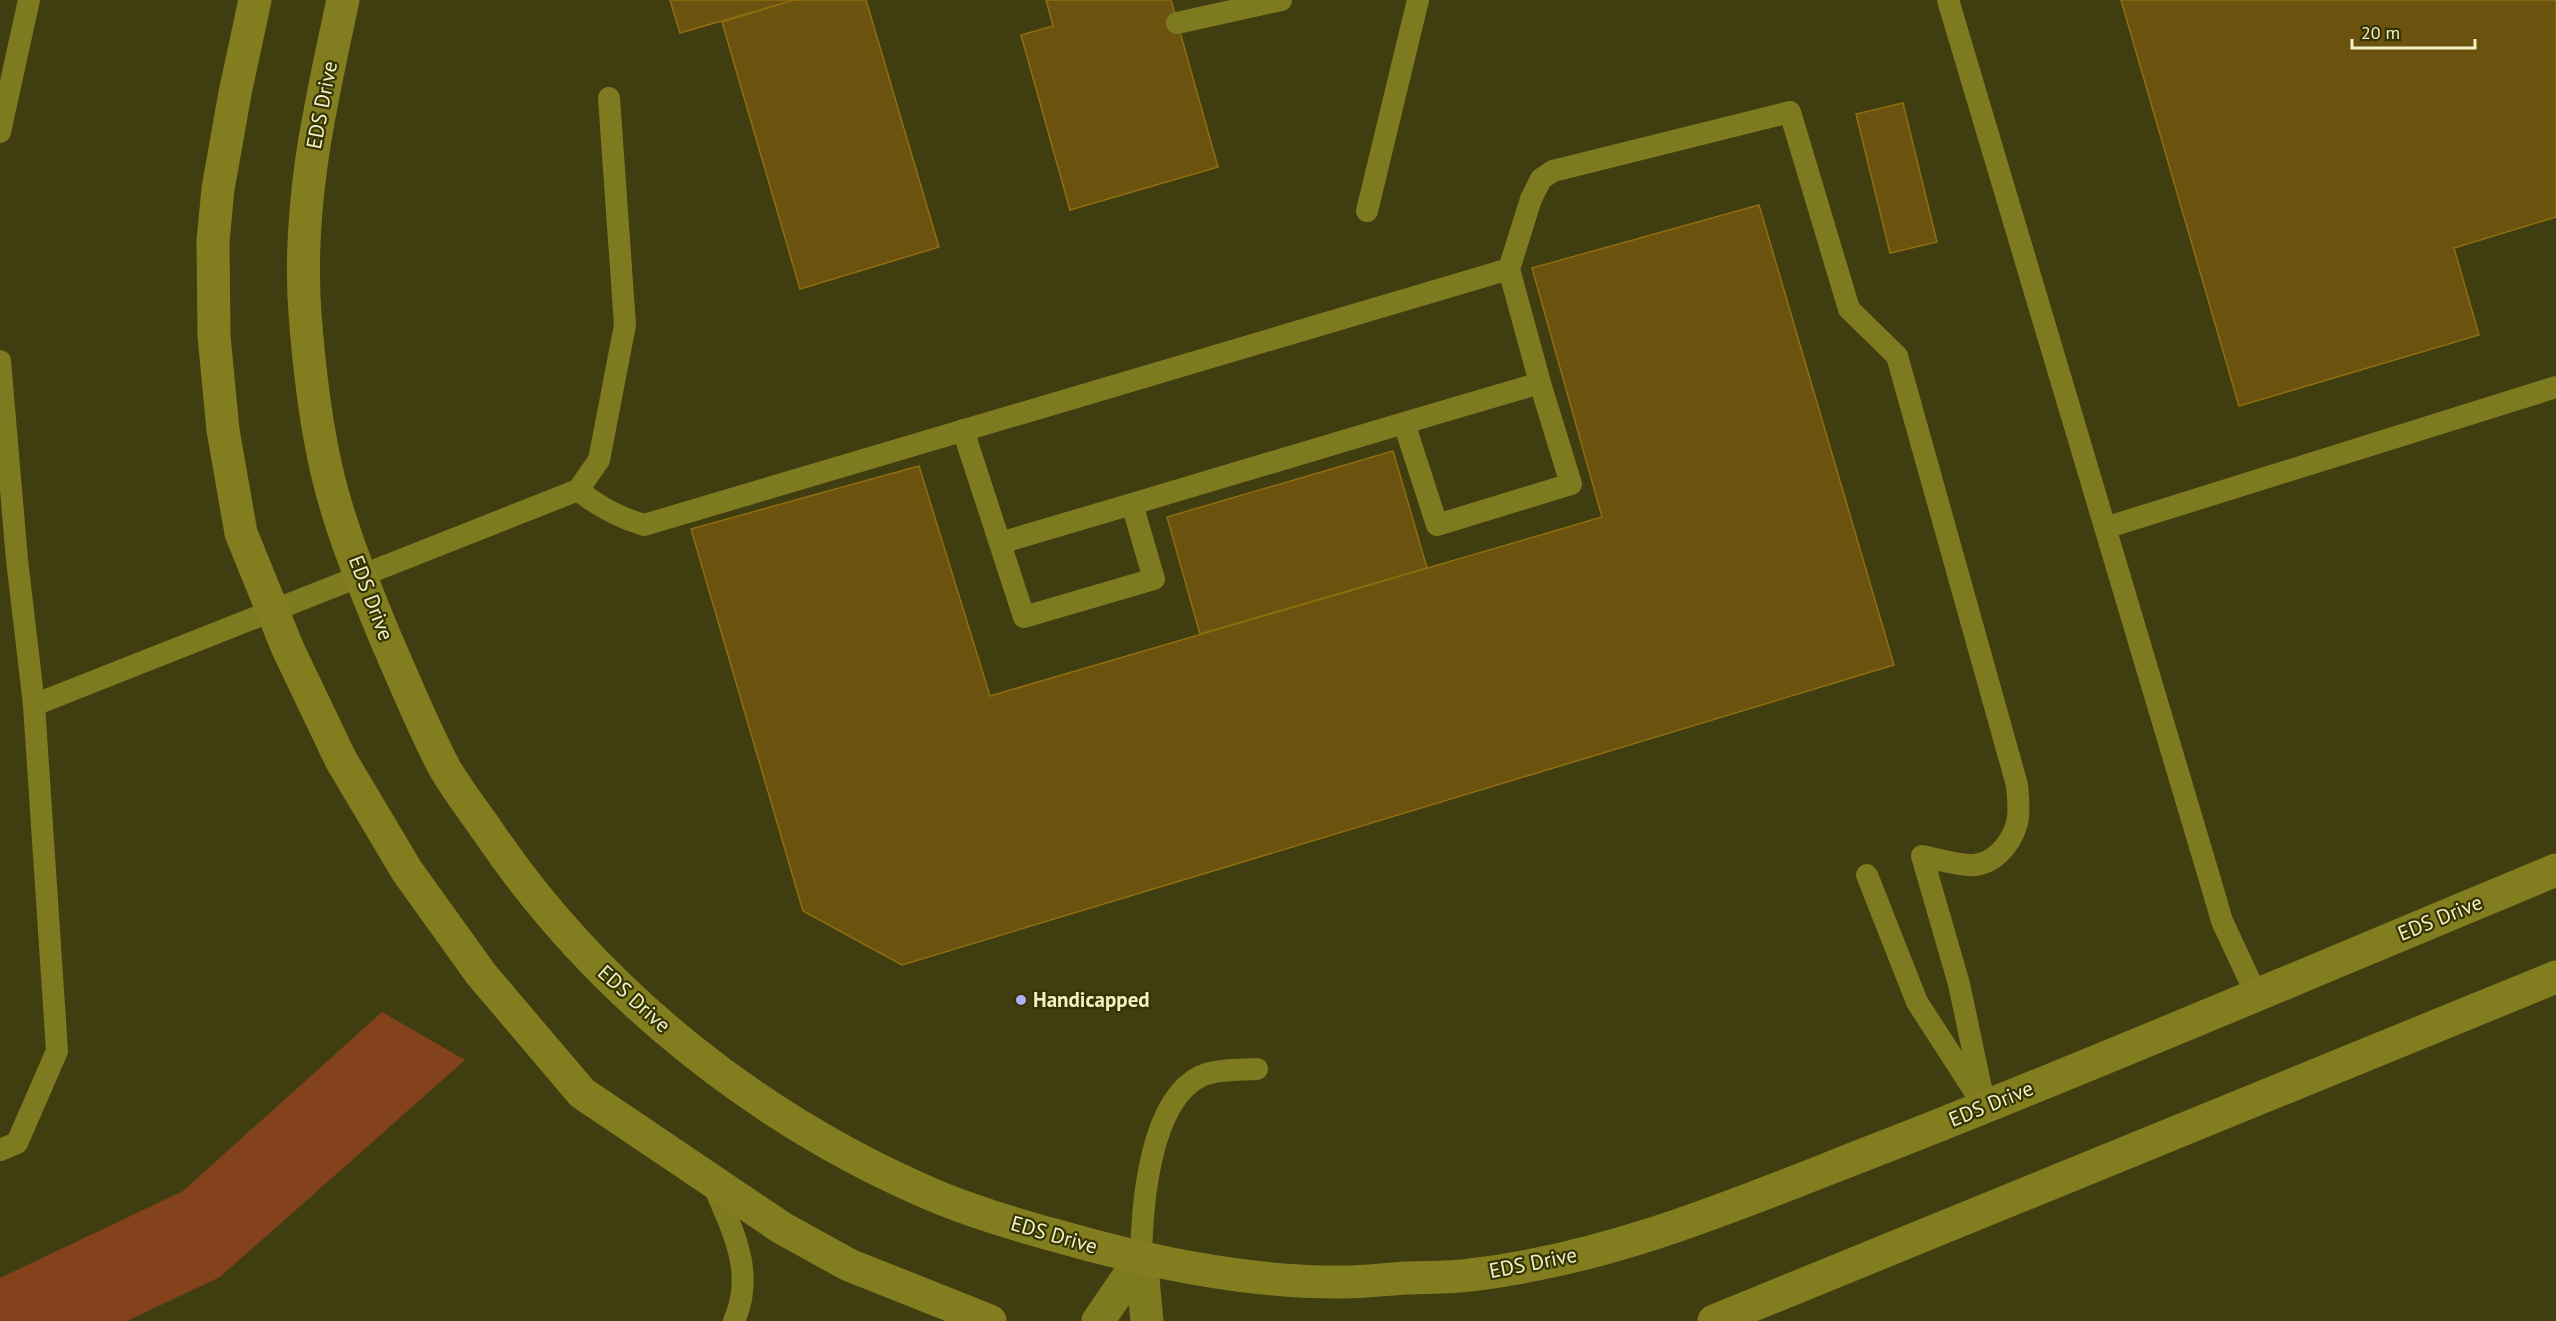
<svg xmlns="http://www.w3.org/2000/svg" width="2556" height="1321" font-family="'PT Sans',sans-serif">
  <rect width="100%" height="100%" fill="#403e10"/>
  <path fill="#83411c" d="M382 1012 465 1060 220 1277 127 1321H0V1278L183 1191Z"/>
  <path fill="#6b520e" stroke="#8f6e10" stroke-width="1.5" d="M670 0H794L680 33Z
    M794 0H866L939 247 800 289 722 22Z
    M1046 0H1171L1218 167 1070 210 1021 35 1053 26Z
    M2121 0H2556V217L2454 248 2479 335 2239 406Z
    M1903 103 1937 242 1890 253 1856 114Z
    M1759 205 1894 665 902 965 803 911 691 529 919 466 990 696 1602 517 1532 268Z
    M1393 451 1427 568 1200 634 1167 517Z"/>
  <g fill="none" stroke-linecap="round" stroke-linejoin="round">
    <path stroke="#7e7a1f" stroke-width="22" d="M1948 0 2213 890 2222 921 2256 994
      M1177 23 1281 0
      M0 132 29 0
      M1367 211 1418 0
      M0 361 17 560 34 705 578 490 599 460 625 325 609 98
      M1540 383 1404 423 1437 525 1571 484 1540 383 1509 269 1531 199 1541 179 1553 171 1790 112 1849 309 1897 356 2017 785C2018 797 2020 811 2017 823 2011 845 1992 867 1968 865 1952 864 1937 859 1922 856L1959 984 1985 1107
      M963 430 1024 617 1154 579 1132 504 1000 543
      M578 490C599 507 618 517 644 525L1509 269
      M1132 504 1404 423
      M2105 528 2556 387
      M1867 875 1917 1002 1977 1095
      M0 1150 17 1143 57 1051 34 705
      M713 1184C732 1230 756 1272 734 1321
      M1141 1258C1142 1207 1149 1101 1201 1076 1217 1069 1239 1070 1257 1069"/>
    <path stroke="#7e7a1f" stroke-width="33" d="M1141 1258 1147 1321
      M1098 1321 1141 1258"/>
    <path stroke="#827e1f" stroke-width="33" d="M255 0 235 93 218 189 213 241 214 336 223 430 241 533 288 649 341 760 407 871 481 974 582 1093 782 1228 849 1265 990 1321
      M343 0C320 106 297 205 305 314 309 367 315 420 327 472 340 528 363 583 385 637 404 680 422 725 444 767 457 790 474 811 489 833 598 994 761 1123 940 1198 980 1214 1020 1226 1061 1237 1152 1263 1249 1283 1343 1282 1364 1282 1386 1279 1407 1278 1428 1277 1449 1278 1470 1275 1619 1258 1756 1196 1894 1143 2116 1056 2336 961 2556 870
      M1714 1321 2556 977"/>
  </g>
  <circle fill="#b2adf9" stroke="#363403" stroke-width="2" cx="1021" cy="1000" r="6"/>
  <g text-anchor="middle" stroke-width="4.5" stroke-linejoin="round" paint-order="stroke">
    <g font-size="21" fill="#f1f1c7" stroke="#363403">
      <text transform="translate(322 105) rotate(-79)" y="7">EDS Drive</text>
      <text transform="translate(371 598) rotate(69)" y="7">EDS Drive</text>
      <text transform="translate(2440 918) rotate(-22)" y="7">EDS Drive</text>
      <text transform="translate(634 999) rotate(42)" y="7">EDS Drive</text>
      <text transform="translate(1991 1104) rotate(-22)" y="7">EDS Drive</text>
      <text transform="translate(1054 1235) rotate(16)" y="7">EDS Drive</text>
      <text transform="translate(1533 1263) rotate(-11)" y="7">EDS Drive</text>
    </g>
    <g font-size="21" font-weight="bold" fill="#f1f1c7" stroke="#363403" text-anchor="start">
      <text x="1033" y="1007">Handicapped</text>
    </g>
  </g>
  <path d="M2352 39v9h123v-9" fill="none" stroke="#f1f1c7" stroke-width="3"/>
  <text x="2361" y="39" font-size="18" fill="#f1f1c7" stroke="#363403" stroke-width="4.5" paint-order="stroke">20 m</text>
</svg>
